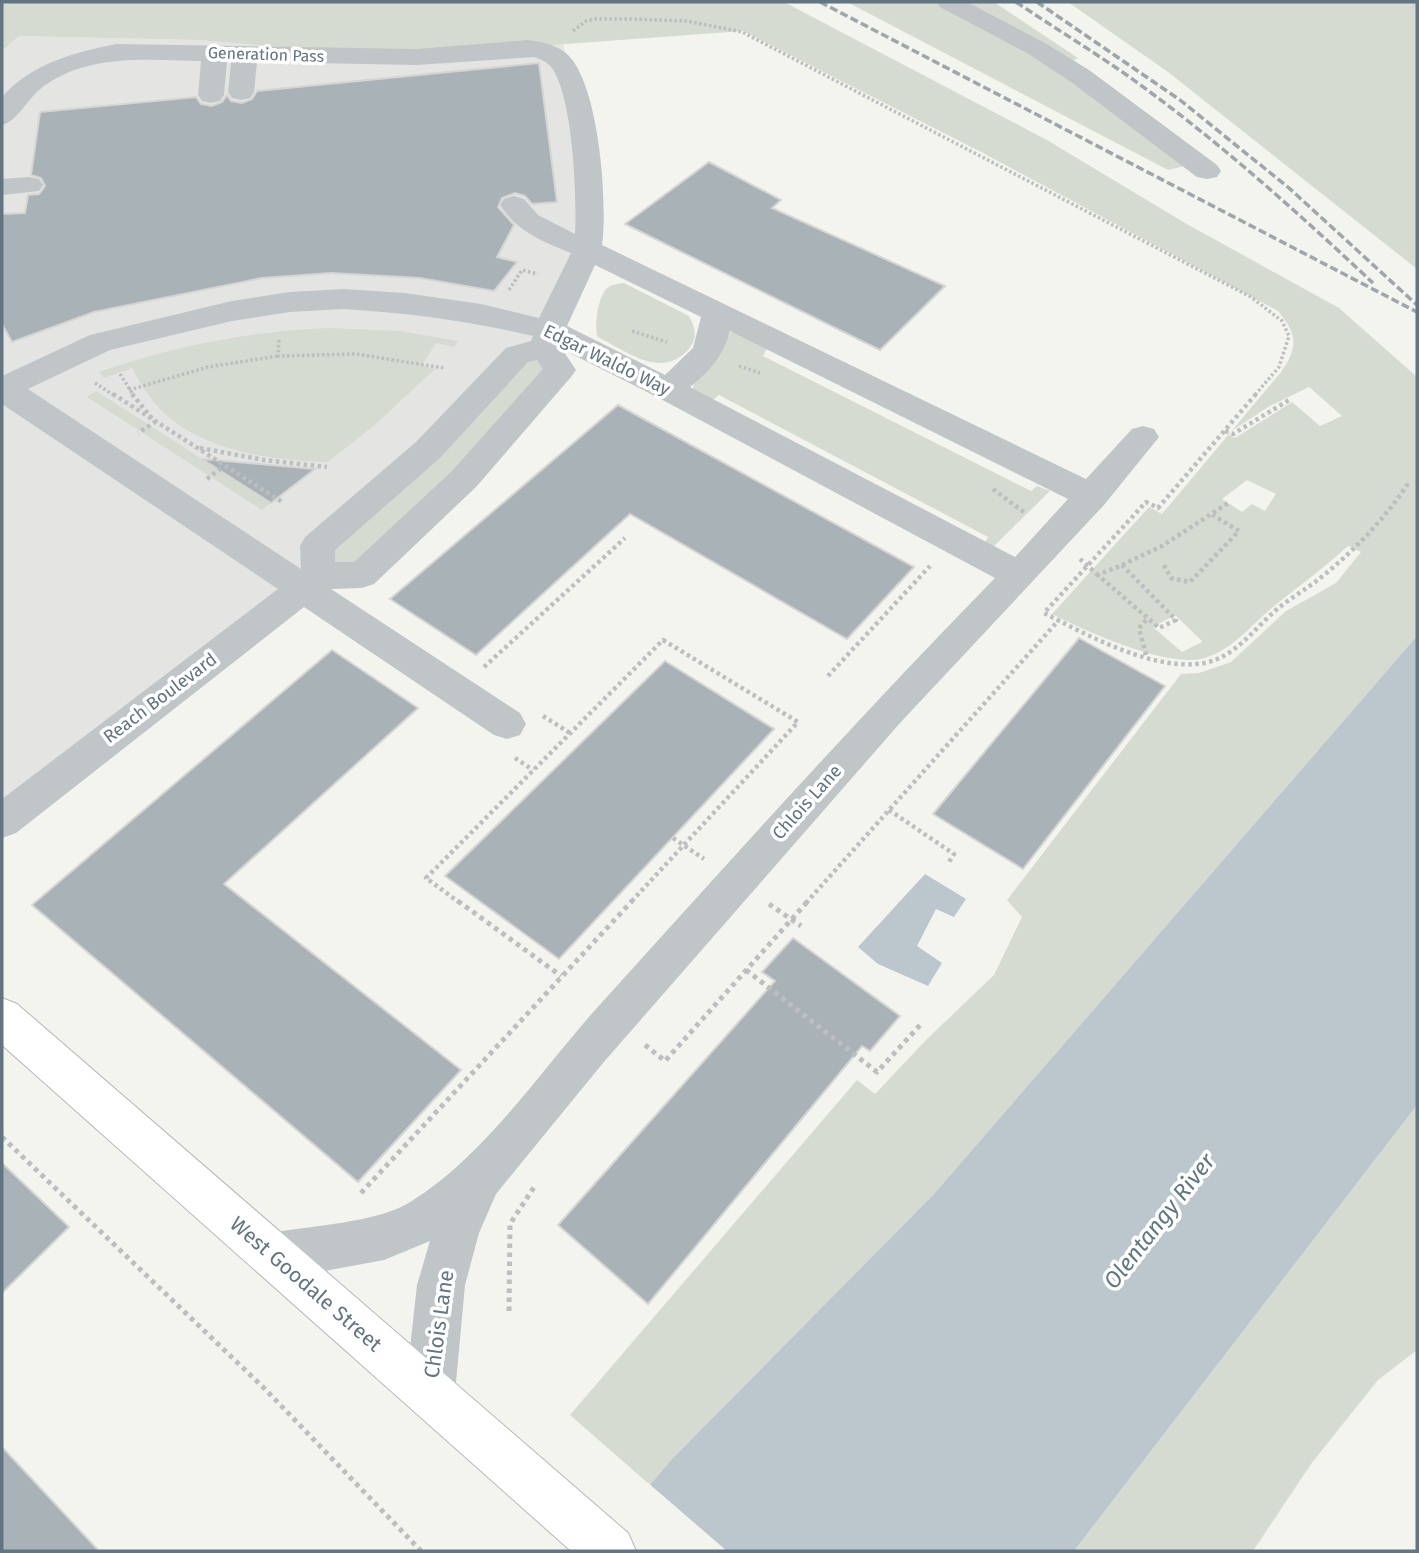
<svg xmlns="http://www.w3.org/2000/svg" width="1419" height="1553" font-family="'Fira Sans',sans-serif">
  <rect width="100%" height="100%" fill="#f4f4ef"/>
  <path fill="#e4e5e3" d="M19 36 198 40 292 48 485 50 563 44 578 110 591 207 551 324 319 576 2 820V51Z"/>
  <path fill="#d5dbd0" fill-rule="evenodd" d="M2 2H784L1047 140 1185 223 1339 308 1417 377V636L934 1194 672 1459 650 1485 570 1415 857 1080 875 1094 927 1039 994 975 1022 917 1007 900 1181 674 1199 673 1231 662 1286 611 1336 583 1361 552 1348 546C1323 569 1299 586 1273 607 1251 625 1234 649 1205 658 1167 669 1086 631 1052 614L1149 507 1162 514 1281 372C1299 347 1297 334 1278 311L983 153 743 31 485 50 292 48 198 40 19 36 2 51ZM1309 387 1342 416 1320 426 1292 402 1235 438 1227 434 1268 407ZM1247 480 1276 494 1265 511 1252 504 1242 512 1222 499ZM1175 615 1202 641V642L1182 652 1153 627Z
    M847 2H938L1030 51 1185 166 1168 170Z
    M959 2H994L1078 58 1070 63Z
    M1068 2H1417V269L1168 72Z
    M624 283 689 316C696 329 698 339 687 351 660 379 626 351 598 337 593 327 599 295 607 288 612 284 618 284 624 283Z
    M329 328 400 331 458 341 454 347 436 343 422 365 435 369 376 424 328 462C265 460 189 450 149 396 142 387 137 377 132 368L104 378 99 372C175 346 249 331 329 328Z
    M736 330 768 347 763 356 1031 491 1037 486 1050 491 989 551 985 542 988 537 719 395 710 402 693 389 694 383 718 357 730 333Z
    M545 347 560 370 362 575 319 576 317 546Z
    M96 391 271 503 262 510 87 397Z
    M1417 1105V1350L1378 1380 1311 1464 1253 1551H1074Z"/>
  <path fill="#bbc7cc" d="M1417 636V1105L1074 1551H594L672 1459 934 1194Z
    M925 874 966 899 954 917 936 909 917 946 942 963 928 986 878 964 858 947Z"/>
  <path fill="#f4f4ef" d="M647 1482 727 1551H590Z"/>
  <path fill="#a9b2b6" stroke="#d5d5d2" stroke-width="2" d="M539 63 557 202 532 204 525 196 515 193 502 198 498 207 514 225 497 257 517 262 494 291 420 278 331 273 262 278 94 312 12 342 2 324V214L25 213 28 195 39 194 45 186 41 178 31 175 40 112 196 97 201 104 212 106 222 102 227 95 231 101 242 103 252 99 257 91Z
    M709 162 781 200 772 208 945 286 880 350 625 224Z
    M618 405 914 567 847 639 630 514 476 655 390 599Z
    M202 459 315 469 271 503Z
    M1079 638 1165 686 1023 869 933 814Z
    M332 650 418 708 224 884 461 1070 358 1182 32 905Z
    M665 661 774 729 559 959 445 876Z
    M793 938 900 1016 870 1051 862 1046 648 1304 558 1225 775 981 762 972Z
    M2 1163 69 1227 2 1293Z
    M2 1447 99 1551H2Z"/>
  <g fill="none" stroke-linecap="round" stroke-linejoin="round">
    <defs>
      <path id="major" d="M2 998 17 1004 628 1533 636 1551H571L2 1045Z"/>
    </defs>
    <use href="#major" stroke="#b3b8bb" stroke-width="2"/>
    <path stroke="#bcbec0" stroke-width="3.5" stroke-dasharray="2.5 2.5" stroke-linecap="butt" d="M573 31 586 21 595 19H632L687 21 742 32 1251 297 1282 321 1289 336 1279 367 1254 396
      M509 290 522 270 538 274
      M632 331 667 342
      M279 340 278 356 356 354 444 368
      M739 366 760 373
      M120 374 134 396
      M95 383 115 396
      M129 390 208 367 278 356"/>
    <path stroke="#bcbec0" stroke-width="4.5" stroke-dasharray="3.5 3.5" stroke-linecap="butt" d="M113 394 282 502
      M132 394 155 422 138 433
      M1256 394 1158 508 1146 502 1044 613C1087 635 1154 672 1204 663 1234 658 1254 629 1276 610 1289 599 1305 590 1319 579 1354 551 1385 519 1409 482
      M1225 431 1233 434 1289 400
      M200 448 264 460 327 467
      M207 479 224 466
      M993 489 1025 513
      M1080 559 1098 575
      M1122 565 1176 620 1159 628 1098 575Z
      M1122 565 1162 546 1228 503
      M1164 565 1171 578 1190 582 1239 531 1211 514
      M1146 655 1139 628 1148 618
      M484 667 625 538
      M828 676 930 566
      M543 716 570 733
      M515 758 533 770
      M889 810 954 854 949 862
      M673 838 704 859
      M460 903 426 878 663 640 798 722 630 903
      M806 903 1058 621"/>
    <path stroke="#bcbec0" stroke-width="5" stroke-dasharray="4.5 4.5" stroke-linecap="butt" d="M458 901 561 976
      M769 904 801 926
      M746 970 877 1072 922 1023
      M645 1045 665 1061 808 901
      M2 1137 266 1390 421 1551
      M361 1193 632 901
      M509 1311 510 1224 536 1184"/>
    <path fill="#c0c5c7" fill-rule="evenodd" d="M937 2H967L1045 43 1089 70 1217 165 1221 171 1217 177 1207 179 1197 177 1071 82 1027 53 940 7Z
      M528 40C542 42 558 45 568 55 599 85 608 203 602 245L1086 479 1132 429 1143 426 1154 429 1159 437 1104 505 900 723 603 1063 496 1194 479 1233 465 1285 455 1393 447 1410 430 1418 413 1410 405 1393 417 1285 430 1241 384 1260 276 1280 259 1273 252 1256 259 1239 276 1232C312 1226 374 1222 405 1205 481 1161 538 1074 596 1009 727 864 858 718 995 578L657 397 562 349 576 370 571 377 476 487 374 584 362 588 331 589 520 713 526 724 520 735 507 739 494 735 304 607 16 833 2 838V799L278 589 2 404V376L90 335 232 301 290 292 343 289 405 293 481 304 539 318 571 253C541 241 518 232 500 205L504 199 514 196 524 199 538 215 575 234C577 196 573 98 552 68 548 62 540 59 534 57L417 65 257 62 254 92 250 98 241 100 232 98 228 92 231 62H227L224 95 220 101 211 103 202 101 198 95 201 61C148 60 90 53 44 86 29 96 18 121 2 125V97C32 63 73 53 116 44L417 49ZM595 265 701 317 693 348 665 375 567 326ZM343 309C408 313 470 321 533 336L531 341 506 348 416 442 305 537 300 546 301 569 28 389 110 350 232 321 290 312ZM730 331 1068 499 1015 557 690 387C709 372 724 355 730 331ZM537 360 543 369 452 471 354 562H335V550L440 458 528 362Z
      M29 177 39 179 43 185 39 191 2 195V179Z"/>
    <use href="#major" fill="#fff" fill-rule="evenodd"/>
    <path stroke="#9ea6ab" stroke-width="3.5" stroke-dasharray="8 3.5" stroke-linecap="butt" d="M820 2 1417 312
      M1016 2C1053 27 1091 50 1128 76 1215 138 1295 210 1373 283
      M1037 2 1180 100 1289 188 1417 305"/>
  </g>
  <g text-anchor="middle" stroke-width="7" stroke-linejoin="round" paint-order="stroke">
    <g font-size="16" fill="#617582" stroke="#fff">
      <text transform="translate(266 54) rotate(2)" y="6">Generation Pass</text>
    </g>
    <g font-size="18" fill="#617582" stroke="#fff">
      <text transform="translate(607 360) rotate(26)" y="6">Edgar Waldo Way</text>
      <text transform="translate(160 698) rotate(-37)" y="6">Reach Boulevard</text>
      <text transform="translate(807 802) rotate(-48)" y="6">Chlois Lane</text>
    </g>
    <g font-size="21" fill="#617582" stroke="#fff">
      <text transform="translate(306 1284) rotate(41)" y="7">West Goodale Street</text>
      <text transform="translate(439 1324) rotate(-82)" y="7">Chlois Lane</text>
    </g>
    <g font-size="23" font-style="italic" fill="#5d787f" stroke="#fff">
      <text transform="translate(1159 1221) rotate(-52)" y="8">Olentangy River</text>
    </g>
  </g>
  <rect width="1419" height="1553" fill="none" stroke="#617582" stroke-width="7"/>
</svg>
